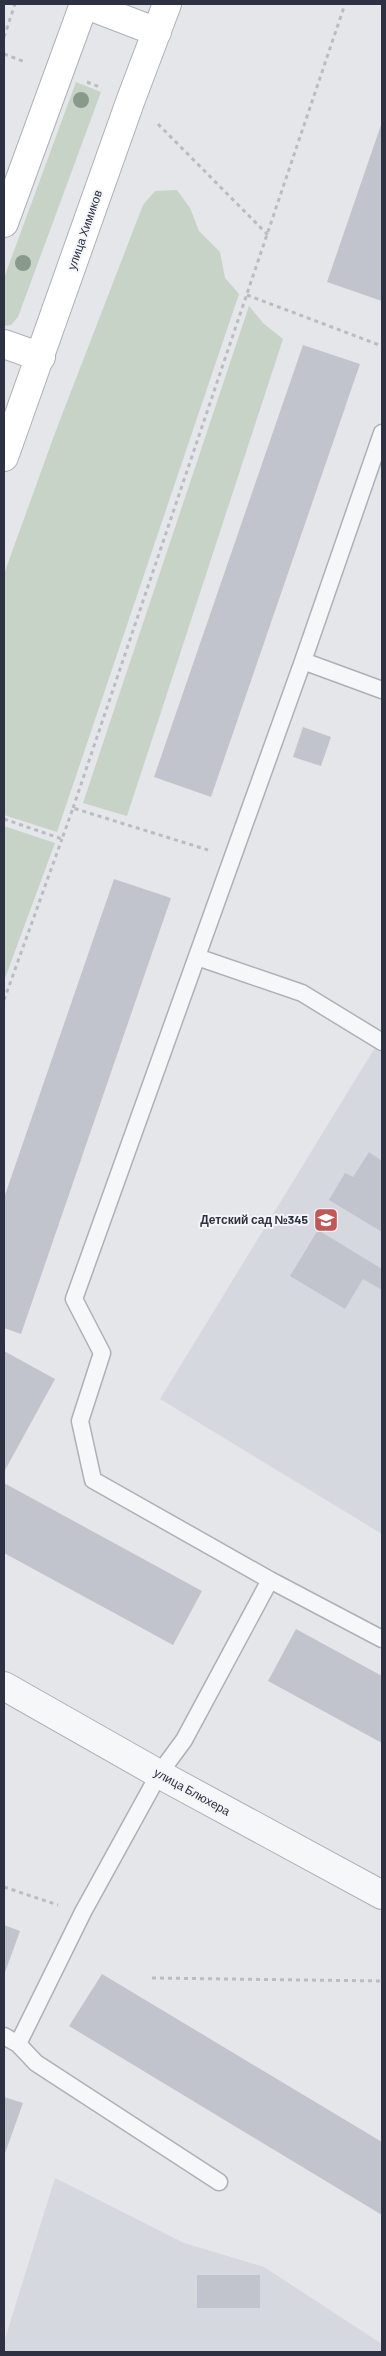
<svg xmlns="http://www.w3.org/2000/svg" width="386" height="2356" font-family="Barlow,sans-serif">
  <rect width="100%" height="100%" fill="#e4e6ea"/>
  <path fill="#d6d8df" d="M382 1036V1534L160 1399Z
    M55 2178 184 2243 264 2267 382 2344V2352H4V2342Z"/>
  <path fill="#c7d3c6" d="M76 82 101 92 18 317 11 325 4 326V278Z
    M177 190 190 208 199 231 220 252 225 278 239 294 57 832 4 815V574L55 433 143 205 155 191Z
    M249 306 263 323 283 339 127 816 83 803Z
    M4 826 55 843 4 981Z"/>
  <path fill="#c2c4cd" d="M382 122V301L327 282Z
    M303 345 360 364 211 797 154 777Z
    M303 727 331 737 321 766 293 757Z
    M114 879 171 898 21 1334 4 1328V1198Z
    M369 1152 382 1161V1232L329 1200 345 1173 353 1177Z
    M318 1230 382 1269V1290L363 1279 345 1309 290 1276Z
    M4 1351 55 1379 4 1472Z
    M4 1483 202 1591 173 1645 4 1553Z
    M296 1629 382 1676V1743L268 1681Z
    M4 1925 20 1931 4 1975Z
    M102 1974 382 2142V2215L69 2026Z
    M4 2097 23 2103 4 2156Z
    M197 2275H260V2308H197Z"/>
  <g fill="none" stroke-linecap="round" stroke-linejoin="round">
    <defs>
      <path id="service" d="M382 433 303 661 74 1299 102 1353 80 1421 93 1480 270 1580 382 1639
        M303 661 382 690
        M197 957 302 993 382 1042
        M4 2036 18 2044 83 1912 159 1774 184 1740 270 1580
        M18 2044 36 2063 219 2182"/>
      <path id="tertiary" d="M4 1686 159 1774 382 1895"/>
      <path id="secondary" d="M84 4 157 32
        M4 223 84 4
        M4 344 41 357
        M4 457 130 102 167 4"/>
    </defs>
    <use href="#service" stroke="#adb0b7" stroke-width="19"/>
    <use href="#tertiary" stroke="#adb0b7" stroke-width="30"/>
    <use href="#secondary" stroke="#adb0b7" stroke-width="30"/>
    <path stroke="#babcc2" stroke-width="3" stroke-dasharray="4 4" stroke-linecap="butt" d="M4 37 15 4
      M4 54 25 62
      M87 82 102 88
      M158 124 268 235
      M247 295 382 346
      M73 808 345 4
      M4 819 62 839 73 808 208 850
      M4 1000 62 839
      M4 1887 58 1905
      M152 1978 382 1981"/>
    <use href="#service" stroke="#f6f7f9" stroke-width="16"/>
    <use href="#tertiary" stroke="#f6f7f9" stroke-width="28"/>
    <use href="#secondary" stroke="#fff" stroke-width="28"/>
  </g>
  <g fill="#889a8a">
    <circle cx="81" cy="100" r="8"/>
    <circle cx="23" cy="263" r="8"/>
  </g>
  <defs>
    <symbol id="school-square" viewBox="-11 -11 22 22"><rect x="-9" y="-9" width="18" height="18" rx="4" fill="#c15757" stroke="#f4f5f8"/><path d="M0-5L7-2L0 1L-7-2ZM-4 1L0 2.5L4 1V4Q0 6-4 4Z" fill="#fff"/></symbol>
  </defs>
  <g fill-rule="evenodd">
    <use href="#school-square" x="312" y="1206" width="28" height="28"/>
  </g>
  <g text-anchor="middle" stroke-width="4" stroke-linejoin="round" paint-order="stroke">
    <g font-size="12" fill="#2d3141" stroke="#f4f5f8">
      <text transform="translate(85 230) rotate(-71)" y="4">улица Химиков</text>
      <text transform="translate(192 1792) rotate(29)" y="4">улица Блюхера</text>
    </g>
    <g font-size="12" font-weight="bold" fill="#2d3141" stroke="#f4f5f8" text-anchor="end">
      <text x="308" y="1224">Детский сад №345</text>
    </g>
  </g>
  <rect width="386" height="2356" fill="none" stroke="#2d3141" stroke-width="10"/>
</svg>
